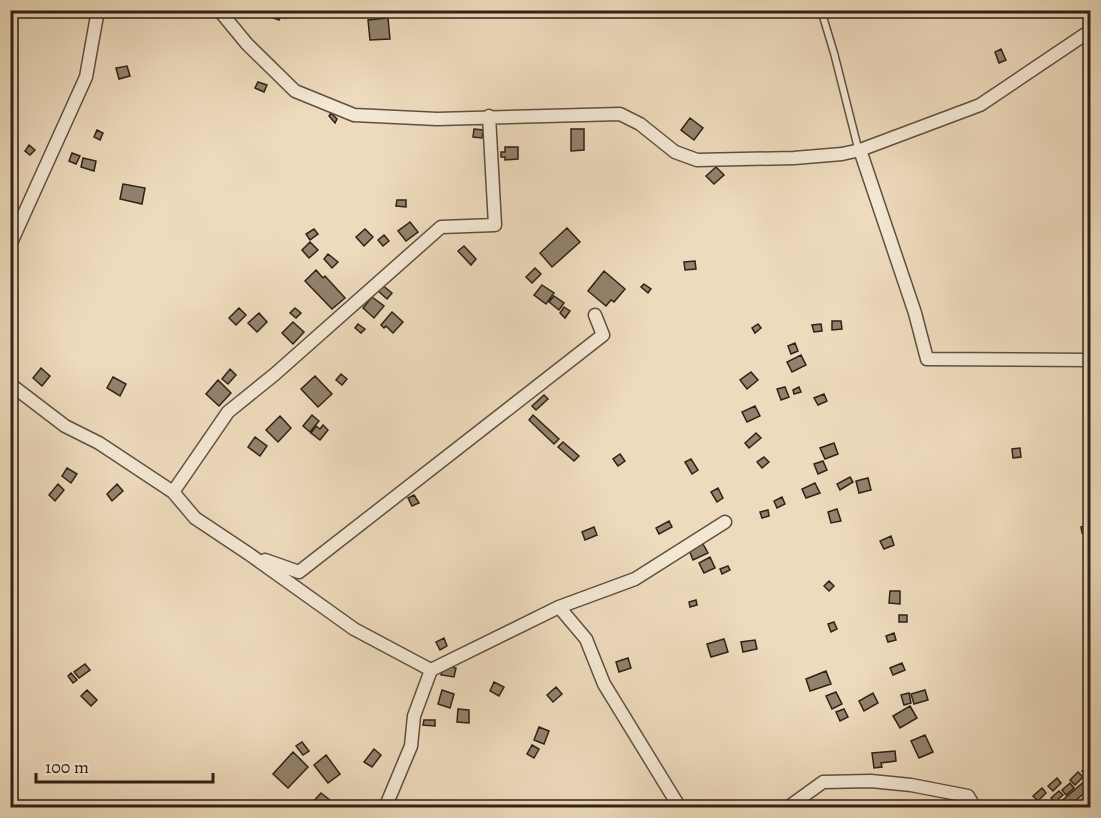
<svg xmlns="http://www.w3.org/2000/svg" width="1101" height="818" font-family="Alegreya,serif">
  <rect width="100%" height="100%" fill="#eedbbd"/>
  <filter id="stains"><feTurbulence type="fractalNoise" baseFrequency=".00333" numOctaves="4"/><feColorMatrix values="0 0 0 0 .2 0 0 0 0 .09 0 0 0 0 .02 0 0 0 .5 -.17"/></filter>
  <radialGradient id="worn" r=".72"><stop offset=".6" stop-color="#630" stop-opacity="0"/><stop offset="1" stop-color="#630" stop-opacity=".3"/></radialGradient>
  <path fill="#92826d" stroke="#2f2116" stroke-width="1.5" d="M273 10H289L285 18 281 16 279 20 271 17Z
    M388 18 390 39 370 40 368 20Z
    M1001 49 1006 60 999 63 995 52Z
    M127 66 130 76 119 79 116 68Z
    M258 82 267 85 264 92 255 88Z
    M331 113 337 119 335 123 329 116Z
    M690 118 703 128 694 140 681 130Z
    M474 129 483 130 482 138 473 137Z
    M571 129H584V150L571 151Z
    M97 130 103 133 100 140 94 137Z
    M29 145 35 150 30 155 25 151Z
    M505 147H518V159L505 160V157H501V152H505Z
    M72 153 80 156 76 164 69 161Z
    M83 158 96 161 94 171 81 167Z
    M716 167 724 175 714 184 706 176Z
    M123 184 145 188 142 204 120 199Z
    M397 200H406V207L396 206Z
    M410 222 418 232 406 241 398 231Z
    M567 228 580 242 552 267 540 253Z
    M314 229 318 234 310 240 306 234Z
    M365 229 373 237 364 246 356 237Z
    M384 235 389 241 383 246 378 240Z
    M310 242 318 250 309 258 302 250Z
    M464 246 476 259 471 265 458 251Z
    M328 254 338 262 332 268 324 259Z
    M695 261 696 269 685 270 684 262Z
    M535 268 541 274 532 283 526 277Z
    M316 270 323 278 325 276 345 298 332 309 305 281Z
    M604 271 625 289 614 302 611 300 606 306 588 291Z
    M381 284 392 293 387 299 376 289Z
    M644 284 651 289 648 293 641 287Z
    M542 285 554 293 546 304 534 295Z
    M554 296 564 303 559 310 549 302Z
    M372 297 384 306 374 318 363 308Z
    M564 307 570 311 565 318 560 313Z
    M239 308 246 315 236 325 229 318Z
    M295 308 301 313 296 318 290 313Z
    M392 312 403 322 393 333 386 326 384 328 381 325Z
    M259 313 267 322 257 332 248 323Z
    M832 321H841L842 329 832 330Z
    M293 322 304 332 293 344 282 333Z
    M358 324 365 329 361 333 355 328Z
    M758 324 761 328 755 333 752 328Z
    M821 324 822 331 814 332 812 325Z
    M795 343 798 351 791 354 788 346Z
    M801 355 806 365 792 372 787 362Z
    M41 368 50 376 42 386 33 378Z
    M230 369 236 375 228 384 222 379Z
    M751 372 758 380 747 389 740 380Z
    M341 374 347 379 342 385 336 380Z
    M315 376 332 394 318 407 301 389Z
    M113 377 126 384 120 396 107 388Z
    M218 380 231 393 219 406 206 394Z
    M785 387 789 397 781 400 777 389Z
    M799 387 801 392 794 394 793 390Z
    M824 394 827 401 818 405 814 398Z
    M544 395 548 399 536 410 532 406Z
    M755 406 760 416 747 422 742 412Z
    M312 415 319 421 310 432 303 426Z
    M533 415 559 439 554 444 529 420Z
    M280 416 291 428 278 442 266 430Z
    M323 425 328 430 320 440 311 433 316 426 320 429Z
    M756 433 761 438 749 448 745 443Z
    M255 437 267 446 260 456 248 447Z
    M563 442 579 456 574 461 558 447Z
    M834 443 838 454 825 459 820 448Z
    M1020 448 1021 457 1013 458 1012 449Z
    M620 454 625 461 618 466 613 459Z
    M764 457 769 462 762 468 757 462Z
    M691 459 698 470 692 474 685 462Z
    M823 461 827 470 818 474 814 464Z
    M67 468 77 474 71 483 62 476Z
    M850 477 853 482 840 490 837 484Z
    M868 478 871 490 859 493 856 481Z
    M815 483 820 493 806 498 802 489Z
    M58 484 64 490 55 501 49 495Z
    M117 484 123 491 112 501 107 494Z
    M718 488 723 498 717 502 711 492Z
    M414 495 419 503 412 506 408 498Z
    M782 497 785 504 777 508 774 501Z
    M837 509 841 521 831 523 828 512Z
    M768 510 769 516 762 518 760 512Z
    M669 521 672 527 659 534 656 528Z
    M1088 526V532L1082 533 1081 527Z
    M594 527 597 535 585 540 582 532Z
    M891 536 894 545 884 549 880 541Z
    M703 544 708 553 693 560 689 550Z
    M710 557 715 568 704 573 699 563Z
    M728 566 730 570 722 574 720 569Z
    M829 581 834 586 829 591 824 586Z
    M890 591H900V604L889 603Z
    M696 600 697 605 690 607 689 602Z
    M899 615H907V622H899Z
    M834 622 837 629 831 632 828 624Z
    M894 633 896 640 888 642 886 636Z
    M444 638 447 646 440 650 436 642Z
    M724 639 728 652 711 657 707 644Z
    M755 640 757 649 743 652 741 642Z
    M628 658 631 668 619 672 616 662Z
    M902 663 905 670 893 675 890 668Z
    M85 664 90 670 79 678 74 672Z
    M443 665 456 668 454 677 441 675Z
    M826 671 831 684 810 691 806 679Z
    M71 673 77 680 73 683 68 676Z
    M494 682 504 687 499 696 490 691Z
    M556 687 562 694 553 702 547 695Z
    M87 690 97 700 91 706 81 696Z
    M442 690 454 694 450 708 438 704Z
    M925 690 928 700 914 704 911 694Z
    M836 692 842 704 832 709 826 696Z
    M873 693 878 703 864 711 859 701Z
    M909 693 911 703 904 705 901 695Z
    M910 706 917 718 900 728 893 716Z
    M458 709 469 710V723L457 722Z
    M844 709 848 717 840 721 836 712Z
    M424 720H435V726L423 725Z
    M539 727 549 731 544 744 534 740Z
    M925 735 933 752 919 758 911 741Z
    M302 742 309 751 303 755 296 746Z
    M532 745 539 749 534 758 527 754Z
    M374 749 381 755 372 767 364 762Z
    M895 751 896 761 881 763 882 767 874 768 872 753Z
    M293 752 308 767 288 788 273 774Z
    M326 755 340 774 328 783 314 765Z
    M1090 763V773L1087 776 1082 771Z
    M1078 772 1083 777 1075 785 1070 780Z
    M1057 778 1061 783 1053 791 1048 786Z
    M1086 780 1090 788 1067 808H1061L1058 804Z
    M1070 783 1074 788 1066 795 1062 790Z
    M1042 788 1046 793 1038 801 1033 796Z
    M1059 791 1063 795 1055 802 1051 798Z
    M1090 792V805L1087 808H1083L1078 803Z
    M321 793 330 800 323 808H315L311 804Z
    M1046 800 1050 805 1047 808 1037 807Z
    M95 802 99 808H87Z"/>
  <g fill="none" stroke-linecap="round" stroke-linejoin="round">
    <defs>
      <path id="lane" d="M821 10 834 53 857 144 860 150"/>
      <path id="street" d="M219 10 247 44 295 91 354 115 437 119 620 114 640 124 675 152 697 160 794 158 842 154 860 150 915 313 927 359 1090 360
        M860 150 980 105 1090 31
        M10 245 86 77 98 10
        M10 384 65 426 99 443 173 492 195 518 249 554 354 629 431 670
        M173 492 228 412 275 374 441 227 495 225 489 116
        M265 560 299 572 603 335 595 315
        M559 607 586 639 604 684 680 808
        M385 808 411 746 414 716 431 670 559 607 635 579 725 522
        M787 808 823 782 871 781 911 785 968 796 975 808"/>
    </defs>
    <use href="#lane" stroke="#5f5040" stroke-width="9"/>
    <use href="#street" stroke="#5f5040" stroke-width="15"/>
    <use href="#lane" stroke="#f4e8d4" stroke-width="6"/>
    <use href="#street" stroke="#f4e8d4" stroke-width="12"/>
  </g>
  <rect width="1101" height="818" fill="none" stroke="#eedbbd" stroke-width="36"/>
  <rect x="12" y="12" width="1077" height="794" fill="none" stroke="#2f2116" stroke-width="3"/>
  <rect x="18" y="18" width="1065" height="782" fill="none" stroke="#2f2116" stroke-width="1.5"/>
  <path d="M36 773v9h177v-9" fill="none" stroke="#2f2116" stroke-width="3"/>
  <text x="45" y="773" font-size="18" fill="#2f2116" stroke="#f4e8d4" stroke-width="4.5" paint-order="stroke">100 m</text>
  <rect width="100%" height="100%" filter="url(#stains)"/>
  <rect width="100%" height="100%" fill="url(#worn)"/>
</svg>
